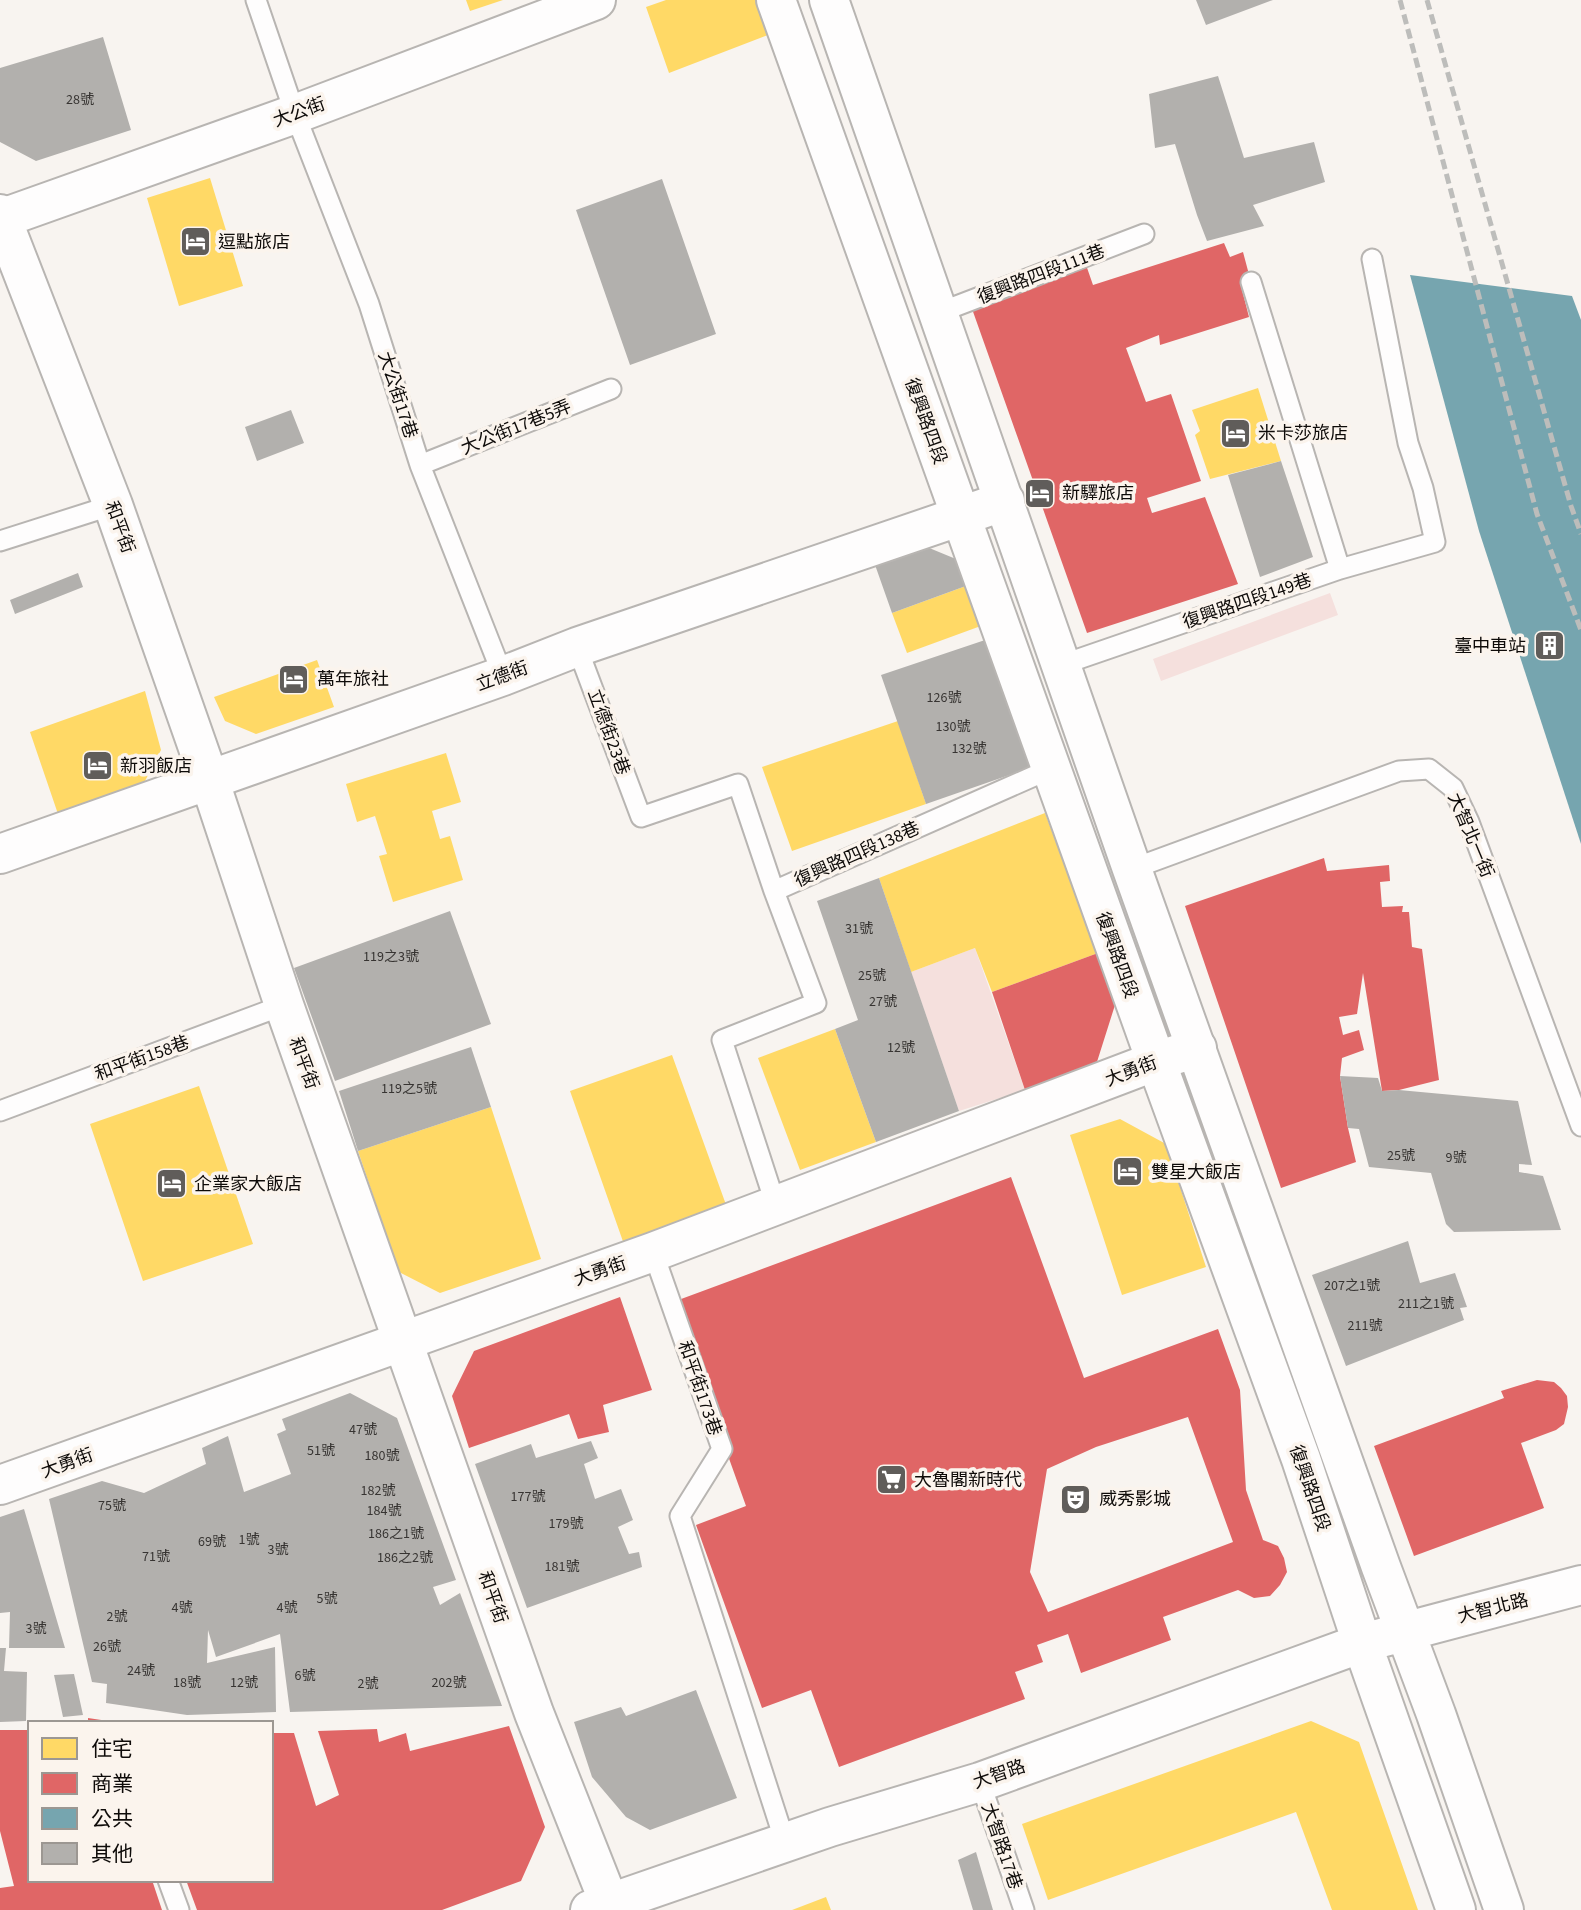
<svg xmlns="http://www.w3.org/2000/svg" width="1581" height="1910" font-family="'Source Sans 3','Noto Sans TC',sans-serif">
  <rect width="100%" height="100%" fill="#f8f4f0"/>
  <path fill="#f5e0dd" d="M1330 593 1338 615 1161 681 1153 659Z
    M975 948 1025 1090 959 1111 911 972Z"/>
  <path fill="#ffd966" d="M466 0H503L470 11Z
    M666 0H755L760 9 768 35 669 73 646 7Z
    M210 178 243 286 179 306 147 198Z
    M1258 388 1281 461 1210 479 1195 435 1200 431 1192 410Z
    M974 583 989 623 907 653 892 613Z
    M317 660 334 707 256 734 225 721 214 697Z
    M145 691 161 750 145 781 58 814 30 732Z
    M898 721 926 804 792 851 762 767Z
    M446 753 461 802 432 811 440 839 450 836 463 880 393 902 379 856 387 854 375 816 357 822 346 784Z
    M1045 813 1098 953 992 992 975 948 911 972 879 878Z
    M835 1029 876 1142 800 1170 758 1058Z
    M672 1055 729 1213 626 1250 570 1091Z
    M199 1086 253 1244 143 1281 90 1124Z
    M491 1107 541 1259 440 1293 399 1272 358 1151Z
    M1120 1119 1166 1144 1206 1267 1122 1295 1070 1135Z
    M1311 1721 1359 1742 1418 1910H1332L1296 1812 1048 1900 1022 1824Z
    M826 1897 831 1910H792Z"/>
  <path fill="#e06666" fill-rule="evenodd" d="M1224 243 1230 257 1243 252 1251 282H1240L1249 317 1160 345 1159 335 1126 348 1146 402 1171 394 1201 481 1147 498 1152 513 1205 497 1238 584 1087 633 971 306 1085 262 1093 285Z
    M1324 858 1327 871 1389 865 1390 881 1380 882 1382 907 1403 906 1402 912H1409L1412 947 1422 949 1439 1080 1399 1090 1382 1091 1363 973 1357 1014 1339 1017 1343 1035 1359 1030 1364 1050 1342 1058 1340 1076 1348 1128 1356 1162 1281 1188 1185 906Z
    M1098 953 1115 1005 1096 1065 1025 1090 992 992Z
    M1011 1177 1084 1378 1218 1329 1240 1390 1246 1490 1263 1540 1278 1546 1284 1558 1287 1572 1280 1585 1270 1596 1254 1598 1238 1590 1163 1617 1171 1640 1081 1673 1068 1634 1037 1645 1043 1662 1015 1672 1025 1699 839 1767 811 1690 762 1708 696 1525 746 1506 673 1302ZM1188 1417 1233 1542 1048 1612 1030 1572 1047 1469 1096 1447Z
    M620 1297 652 1390 603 1405 609 1432 578 1439 569 1414 469 1448 452 1396 474 1351Z
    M1537 1380 1554 1382 1561 1388 1567 1396 1568 1407 1564 1424 1556 1430 1521 1443 1544 1508 1414 1556 1374 1446 1504 1398 1501 1391Z
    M88 1718 108 1721V1723H88Z
    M509 1726 545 1827 521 1881 442 1910H197L186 1880H271V1733H294L316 1806 339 1795 318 1731 377 1729 379 1742 406 1733 410 1751Z
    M0 1730H30V1880H152L162 1910H0V1888L14 1886 0 1831Z"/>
  <path fill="#76a5af" d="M1410 275 1572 296 1581 320V844L1479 531Z"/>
  <path fill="#b2b0ad" d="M1196 0H1273L1206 25Z
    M103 37 131 130 36 161 0 142V68Z
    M1218 76 1244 158 1314 142 1325 182 1253 205 1264 226 1207 241 1197 215 1175 144 1155 148 1149 94Z
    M662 179 716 334 630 365 576 210Z
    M291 410 304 443 257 461 245 427Z
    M1281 461 1313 557 1260 577 1228 475Z
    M922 545 968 564 974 583 892 613 874 562Z
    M78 573 83 587 15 614 10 600Z
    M994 637 1038 765 926 804 881 675Z
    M879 878 959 1111 876 1142 835 1029 858 1020 817 901Z
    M450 911 491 1024 335 1081 294 968Z
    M471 1047 491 1107 358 1151 339 1091Z
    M1340 1076 1378 1078 1382 1091 1399 1090 1518 1101 1532 1165 1519 1164V1172L1543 1176 1561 1230 1454 1232 1446 1224 1431 1173 1369 1167 1359 1129 1348 1128Z
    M1408 1241 1420 1283 1455 1273 1467 1307 1460 1308 1464 1320 1346 1366 1312 1275Z
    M350 1393 397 1418 456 1580 433 1587 440 1605 460 1593 502 1706 290 1712 280 1634 216 1657 208 1630 207 1663 275 1647 276 1712 187 1715 106 1703 107 1684 92 1682 49 1499 102 1481 144 1493 206 1464 202 1448 228 1436 244 1492 291 1474 277 1434 286 1430 282 1419Z
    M591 1441 598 1458 584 1464 595 1499 621 1489 633 1520 618 1527 629 1554 639 1552 642 1567 527 1608 475 1464 531 1444 536 1458Z
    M24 1509 65 1648H9L10 1612 0 1613V1517Z
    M0 1648H6L4 1671 27 1672 26 1721 0 1722Z
    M74 1674 83 1715 63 1717 54 1675Z
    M696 1690 737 1798 650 1830 626 1817 592 1777 574 1722 621 1707 626 1716Z
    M976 1852 993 1910H973L958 1860Z"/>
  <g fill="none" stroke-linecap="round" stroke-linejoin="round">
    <defs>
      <path id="lane" d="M256 0 295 114 369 304 420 465 503 676
        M1251 282 1340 569
        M938 313 1144 234
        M420 465 611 389
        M0 541 113 505
        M577 647 641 817 738 784 774 891
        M1061 665 1340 569 1435 542 1423 488 1408 443 1372 259
        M1132 869 1399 771 1429 769 1453 788 1469 822 1581 1126
        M0 1111 284 1005
        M776 1206 722 1040 816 1003 774 891 1050 769
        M653 1252 722 1449 680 1516 785 1842
        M980 1782 1024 1910
        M168 1880 179 1910"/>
      <path id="street" d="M0 214 113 505 209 779 284 1005 534 1713 612 1910
        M0 219 295 114 596 0
        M0 854 503 676 577 647 1005 501
        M0 1485 653 1252 1156 1061 1197 1048"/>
      <path id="secondary" d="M776 0 1156 1061 1301 1459 1362 1643 1456 1910
        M829 0 1132 869 1381 1567 1436 1714 1504 1910
        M590 1910 830 1827 980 1782 1362 1643 1581 1585"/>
    </defs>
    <use href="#lane" stroke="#b8b5b2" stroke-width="23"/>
    <use href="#street" stroke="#b8b5b2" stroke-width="42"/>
    <use href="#secondary" stroke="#b8b5b2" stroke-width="42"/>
    <use href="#lane" stroke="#fefdfd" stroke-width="19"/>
    <use href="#street" stroke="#fefdfd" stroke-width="38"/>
    <use href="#secondary" stroke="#fefdfd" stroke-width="38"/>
    <path stroke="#bdbdbb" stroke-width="5" stroke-dasharray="10 5" stroke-linecap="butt" d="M1400 0 1537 514 1581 630
      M1427 0 1571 506 1581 534"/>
  </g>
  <defs>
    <symbol id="hotel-square" viewBox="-11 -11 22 22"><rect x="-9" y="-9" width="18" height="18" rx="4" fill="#605d5a" stroke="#fbf4ed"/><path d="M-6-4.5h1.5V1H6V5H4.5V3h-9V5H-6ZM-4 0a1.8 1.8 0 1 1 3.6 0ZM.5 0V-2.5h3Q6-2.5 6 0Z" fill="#fff"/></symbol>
    <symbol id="building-square" viewBox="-11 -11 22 22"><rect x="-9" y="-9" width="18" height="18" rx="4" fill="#605d5a" stroke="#fbf4ed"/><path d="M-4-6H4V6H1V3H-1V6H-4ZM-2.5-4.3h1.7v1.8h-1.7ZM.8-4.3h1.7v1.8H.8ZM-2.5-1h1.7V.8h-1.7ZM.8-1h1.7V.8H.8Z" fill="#fff"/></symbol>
    <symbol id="supermarket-square" viewBox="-11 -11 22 22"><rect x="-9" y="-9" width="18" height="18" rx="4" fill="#605d5a" stroke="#fbf4ed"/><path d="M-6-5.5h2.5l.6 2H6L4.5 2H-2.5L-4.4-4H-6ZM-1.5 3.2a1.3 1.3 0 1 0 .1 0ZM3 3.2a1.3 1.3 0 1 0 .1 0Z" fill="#fff"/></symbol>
    <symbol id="theatre-square" viewBox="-11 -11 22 22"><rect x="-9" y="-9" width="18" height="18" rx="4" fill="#605d5a" stroke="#fbf4ed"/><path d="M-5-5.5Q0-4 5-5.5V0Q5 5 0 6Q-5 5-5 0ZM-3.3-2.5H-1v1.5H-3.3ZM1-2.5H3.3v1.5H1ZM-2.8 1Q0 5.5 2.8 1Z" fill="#fff"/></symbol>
  </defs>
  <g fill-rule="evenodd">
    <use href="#hotel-square" x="178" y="224" width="35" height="35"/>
    <use href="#hotel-square" x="1218" y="416" width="35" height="35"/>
    <use href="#hotel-square" x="1022" y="476" width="35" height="35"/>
    <use href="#building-square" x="1532" y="628" width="35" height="35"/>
    <use href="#hotel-square" x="276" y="662" width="35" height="35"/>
    <use href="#hotel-square" x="80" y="748" width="35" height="35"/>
    <use href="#hotel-square" x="1110" y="1154" width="35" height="35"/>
    <use href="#hotel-square" x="154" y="1166" width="35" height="35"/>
    <use href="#supermarket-square" x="874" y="1462" width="35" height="35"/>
    <use href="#theatre-square" x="1058" y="1482" width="35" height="35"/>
  </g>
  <g text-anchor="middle" stroke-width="7" stroke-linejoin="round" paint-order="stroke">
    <g font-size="14" fill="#373432">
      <text x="80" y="104">28號</text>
      <text x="944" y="702">126號</text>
      <text x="953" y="731">130號</text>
      <text x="969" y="753">132號</text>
      <text x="859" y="933">31號</text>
      <text x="391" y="961">119之3號</text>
      <text x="872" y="980">25號</text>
      <text x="883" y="1006">27號</text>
      <text x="901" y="1052">12號</text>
      <text x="409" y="1093">119之5號</text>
      <text x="1401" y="1160">25號</text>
      <text x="1456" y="1162">9號</text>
      <text x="1352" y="1290">207之1號</text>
      <text x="1426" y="1308">211之1號</text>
      <text x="1365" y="1330">211號</text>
      <text x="363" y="1434">47號</text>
      <text x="321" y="1455">51號</text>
      <text x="382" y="1460">180號</text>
      <text x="378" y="1495">182號</text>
      <text x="528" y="1501">177號</text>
      <text x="112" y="1510">75號</text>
      <text x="384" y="1515">184號</text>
      <text x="566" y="1528">179號</text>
      <text x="396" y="1538">186之1號</text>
      <text x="249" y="1544">1號</text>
      <text x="212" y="1546">69號</text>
      <text x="278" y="1554">3號</text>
      <text x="156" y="1561">71號</text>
      <text x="405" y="1562">186之2號</text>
      <text x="562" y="1571">181號</text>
      <text x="327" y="1603">5號</text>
      <text x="182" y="1612">4號</text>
      <text x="287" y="1612">4號</text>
      <text x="117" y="1621">2號</text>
      <text x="36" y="1633">3號</text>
      <text x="107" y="1651">26號</text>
      <text x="141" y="1675">24號</text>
      <text x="305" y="1680">6號</text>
      <text x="187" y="1687">18號</text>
      <text x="244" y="1687">12號</text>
      <text x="449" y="1687">202號</text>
      <text x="368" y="1688">2號</text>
    </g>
    <g font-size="18" fill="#0e0b09" stroke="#fbf4ed">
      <text transform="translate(299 112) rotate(-20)" y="6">大公街</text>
      <text transform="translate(1041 274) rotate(-21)" y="6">復興路四段111巷</text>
      <text transform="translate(398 395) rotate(72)" y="6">大公街17巷</text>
      <text transform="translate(926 421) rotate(70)" y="6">復興路四段</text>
      <text transform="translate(516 427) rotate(-22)" y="6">大公街17巷5弄</text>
      <text transform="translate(120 527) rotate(70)" y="6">和平街</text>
      <text transform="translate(1247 601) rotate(-19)" y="6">復興路四段149巷</text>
      <text transform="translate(502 676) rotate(-20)" y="6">立德街</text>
      <text transform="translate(609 732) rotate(70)" y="6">立德街23巷</text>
      <text transform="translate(1471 835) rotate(67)" y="6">大智北一街</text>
      <text transform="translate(857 854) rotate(-24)" y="6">復興路四段138巷</text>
      <text transform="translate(1117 955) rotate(70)" y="6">復興路四段</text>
      <text transform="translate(142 1058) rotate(-20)" y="6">和平街158巷</text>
      <text transform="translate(304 1063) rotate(70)" y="6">和平街</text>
      <text transform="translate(1131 1071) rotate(-21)" y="6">大勇街</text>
      <text transform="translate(600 1271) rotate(-19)" y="6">大勇街</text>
      <text transform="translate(700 1388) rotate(71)" y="6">和平街173巷</text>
      <text transform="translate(67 1463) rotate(-20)" y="6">大勇街</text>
      <text transform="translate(1310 1488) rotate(71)" y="6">復興路四段</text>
      <text transform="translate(493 1597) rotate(71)" y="6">和平街</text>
      <text transform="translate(1493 1608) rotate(-14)" y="6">大智北路</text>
      <text transform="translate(999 1774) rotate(-19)" y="6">大智路</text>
      <text transform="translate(1002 1846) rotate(71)" y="6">大智路17巷</text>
    </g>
    <g font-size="18" fill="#0e0b09" stroke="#fbf4ed" text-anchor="start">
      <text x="218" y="248">逗點旅店</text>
      <text x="1258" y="439">米卡莎旅店</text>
      <text x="1062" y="499">新驛旅店</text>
      <text x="1526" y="652" text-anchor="end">臺中車站</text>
      <text x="317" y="685">萬年旅社</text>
      <text x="120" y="772">新羽飯店</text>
      <text x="1151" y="1178">雙星大飯店</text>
      <text x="194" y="1190">企業家大飯店</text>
      <text x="914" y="1486">大魯閣新時代</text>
      <text x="1099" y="1505">威秀影城</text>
    </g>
  </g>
  <rect x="28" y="1721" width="245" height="161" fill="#fbf4ed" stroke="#9c9792" stroke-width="2"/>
  <rect x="42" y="1738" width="35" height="21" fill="#ffd966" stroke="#9c9792" stroke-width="2"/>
  <text x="91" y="1756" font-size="21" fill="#0e0b09">住宅</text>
  <rect x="42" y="1773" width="35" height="21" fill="#e06666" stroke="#9c9792" stroke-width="2"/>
  <text x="91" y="1791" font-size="21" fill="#0e0b09">商業</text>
  <rect x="42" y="1808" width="35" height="21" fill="#76a5af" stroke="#9c9792" stroke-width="2"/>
  <text x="91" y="1826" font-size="21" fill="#0e0b09">公共</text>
  <rect x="42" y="1843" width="35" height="21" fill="#b2b0ad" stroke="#9c9792" stroke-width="2"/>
  <text x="91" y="1861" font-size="21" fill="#0e0b09">其他</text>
</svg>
